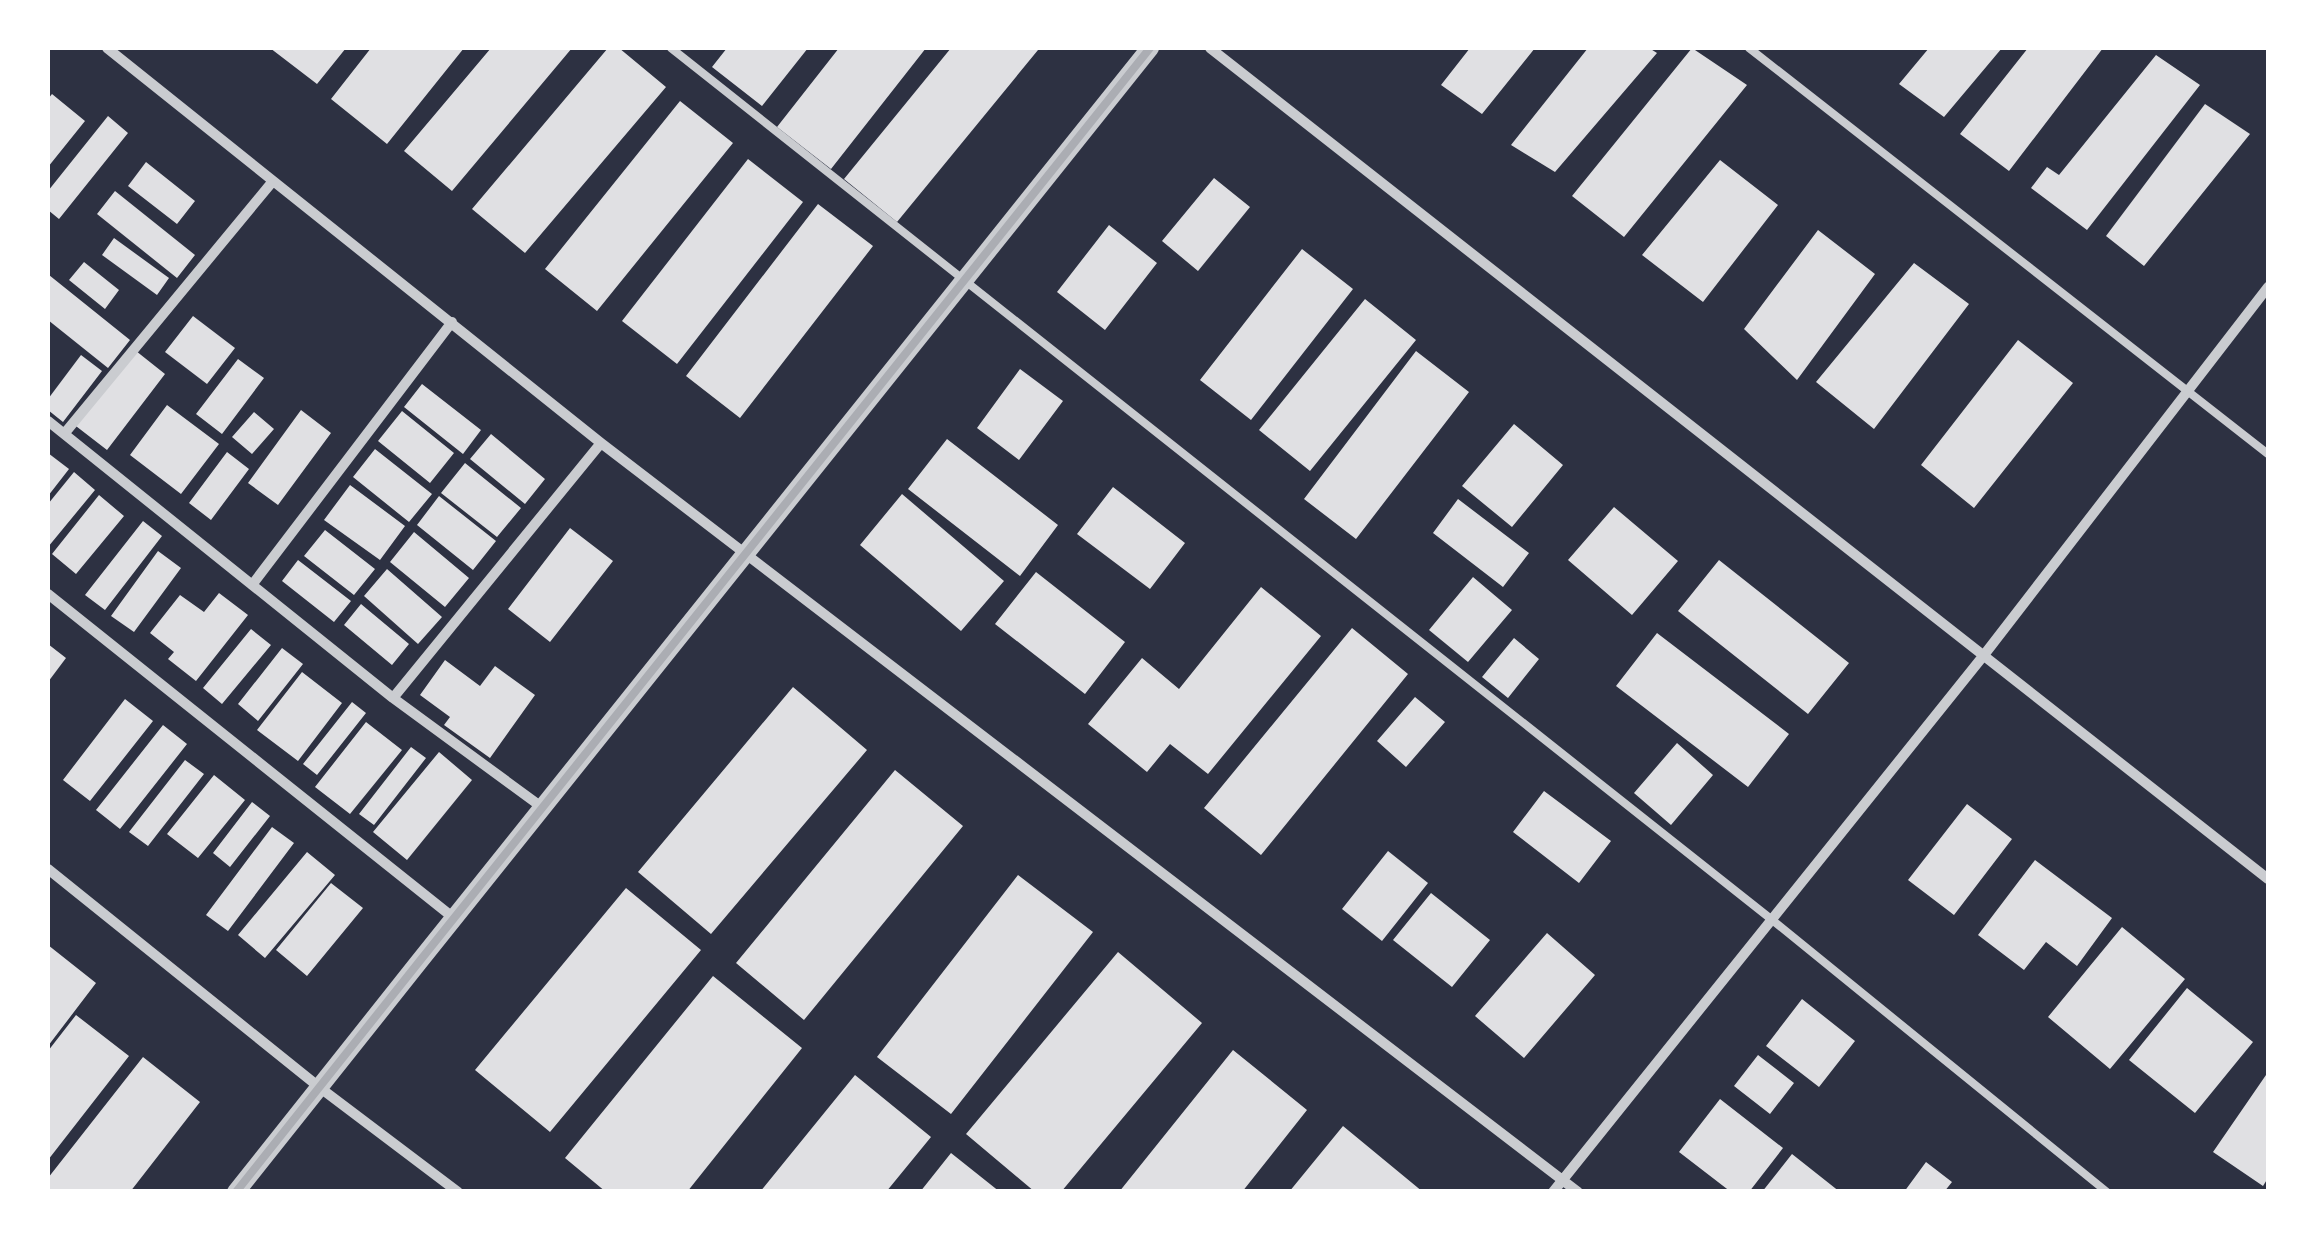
<svg xmlns="http://www.w3.org/2000/svg" width="2316" height="1239" font-family="Karla,sans-serif">
  <rect width="100%" height="100%" fill="#2d3142"/>
  <path fill="#e0e0e3" d="M270 48H346L317 84Z
    M371 48H464L387 144 331 99Z
    M491 48H572L452 191 404 151Z
    M608 48H619L666 87 525 253 472 209Z
    M727 48H808L762 106 712 67Z
    M839 48H926L831 169 777 127Z
    M951 48 1038 50 897 222 844 179Z
    M1470 48H1535L1482 114 1441 85Z
    M1588 48H1649L1657 53 1555 172 1511 145Z
    M1692 48 1747 85 1624 237 1572 196Z
    M1929 48H2002L1944 117 1899 84Z
    M2028 48H2103L2009 171 1960 134Z
    M2156 55 2200 85 2087 230 2031 188 2047 167 2059 175Z
    M52 94 85 121 48 167V99Z
    M680 101 733 143 597 311 545 269Z
    M2205 104 2250 134 2144 266 2106 236Z
    M108 116 128 133 59 219 48 210V191Z
    M748 159 803 202 677 364 622 321Z
    M1720 160 1778 205 1703 302 1642 255Z
    M146 162 195 201 177 224 128 186Z
    M1214 178 1250 207 1198 271 1162 241Z
    M115 191 195 255 177 278 97 214Z
    M818 204 873 246 740 418 686 376Z
    M1109 225 1157 263 1105 330 1057 292Z
    M1818 230 1875 274 1797 380 1744 329Z
    M114 238 169 278 157 295 102 255Z
    M1302 249 1353 289 1251 420 1200 380Z
    M84 262 119 290 105 309 69 280Z
    M1914 263 1969 304 1874 429 1816 382Z
    M49 275 130 340 108 368 48 320Z
    M1365 299 1416 340 1310 471 1259 430Z
    M193 316 235 348 207 384 165 352Z
    M2018 340 2073 383 1974 508 1921 465Z
    M131 347 165 374 107 450 72 423Z
    M1416 351 1469 392 1356 539 1304 499Z
    M81 355 102 371 63 422 48 410V399Z
    M238 359 264 378 222 434 196 414Z
    M1020 369 1063 401 1019 460 977 428Z
    M422 384 481 430 463 454 404 407Z
    M167 405 219 444 181 494 130 455Z
    M301 410 331 433 278 505 248 483Z
    M402 411 454 453 430 483 378 441Z
    M254 412 274 429 252 454 232 437Z
    M1514 424 1563 465 1512 527 1462 486Z
    M491 434 545 479 525 504 470 459Z
    M947 439 1058 525 1020 576 908 489Z
    M375 449 432 494 409 522 353 477Z
    M227 452 249 469 211 520 189 503Z
    M48 453 69 469 48 496Z
    M465 463 521 508 497 537 441 493Z
    M74 472 95 490 48 547V504Z
    M350 485 405 526 380 560 324 520Z
    M1113 487 1185 543 1150 589 1077 534Z
    M902 494 1004 581 961 631 860 545Z
    M99 495 124 516 76 574 52 554Z
    M439 496 496 541 473 570 417 525Z
    M1458 499 1529 553 1503 587 1433 533Z
    M1614 507 1678 561 1632 615 1568 560Z
    M143 521 162 536 105 610 85 595Z
    M570 528 613 561 550 642 508 609Z
    M325 530 375 569 354 595 304 556Z
    M414 532 469 578 445 607 390 562Z
    M158 551 181 568 134 632 111 616Z
    M298 560 351 601 334 622 282 581Z
    M1719 560 1849 663 1808 714 1678 611Z
    M387 569 442 617 418 644 364 596Z
    M1036 572 1125 642 1085 694 995 624Z
    M1473 577 1512 610 1468 662 1429 630Z
    M1261 587 1321 636 1208 774 1170 744 1147 772 1088 724 1142 658 1179 689Z
    M219 593 248 615 196 681 168 659 174 652 150 633 180 595 204 612Z
    M361 604 409 644 392 665 344 625Z
    M1352 628 1408 674 1261 855 1204 808Z
    M251 629 271 645 222 704 203 688Z
    M1657 633 1789 734 1748 787 1616 686Z
    M1514 638 1539 659 1508 698 1482 677Z
    M48 644 66 658 48 682Z
    M282 648 303 664 258 721 238 704Z
    M445 660 480 686 495 666 535 695 490 758 444 725 450 717 420 695Z
    M302 672 342 703 298 761 257 730Z
    M793 687 867 750 711 934 638 872Z
    M1415 697 1445 722 1406 767 1377 741Z
    M125 699 153 721 90 801 63 780Z
    M352 702 366 713 317 775 303 764Z
    M366 722 402 750 350 814 315 787Z
    M163 725 187 744 120 829 96 810Z
    M1677 743 1713 775 1671 825 1634 793Z
    M411 747 426 758 374 825 359 814Z
    M439 752 472 780 407 860 373 832Z
    M185 760 204 774 148 846 129 832Z
    M895 770 963 826 804 1020 736 963Z
    M214 775 245 800 198 858 167 834Z
    M1544 791 1611 841 1579 883 1513 832Z
    M252 802 270 816 230 867 213 853Z
    M1967 804 2012 839 1954 915 1908 880Z
    M272 827 294 843 228 931 206 915Z
    M1388 851 1428 883 1382 941 1342 909Z
    M307 852 335 875 265 958 238 935Z
    M2035 860 2112 918 2077 966 2046 942 2024 970 1978 935Z
    M1018 875 1093 932 951 1114 877 1057Z
    M331 883 363 908 307 976 276 950Z
    M626 888 701 950 550 1132 475 1070Z
    M1431 893 1490 940 1452 987 1393 940Z
    M2122 927 2185 979 2110 1069 2048 1017Z
    M1547 933 1595 975 1524 1058 1475 1016Z
    M48 945 96 983 48 1046Z
    M1118 952 1202 1023 1061 1192H1035L966 1134Z
    M713 976 802 1048 687 1192H606L565 1158Z
    M2187 988 2253 1042 2195 1113 2129 1060Z
    M1802 999 1855 1041 1819 1087 1766 1046Z
    M76 1015 129 1056 48 1160V1051Z
    M1233 1050 1307 1110 1242 1192H1119Z
    M1758 1055 1794 1083 1770 1114 1734 1086Z
    M143 1057 200 1102 130 1192H48V1178Z
    M855 1075 931 1137 886 1192H760Z
    M2266 1075 2268 1077V1178L2263 1186 2213 1152Z
    M1720 1099 1783 1148 1749 1192H1731L1679 1152Z
    M1343 1126 1423 1192H1289Z
    M951 1153 1000 1192H920Z
    M1792 1154 1840 1192H1762Z
    M1926 1162 1952 1182 1944 1192H1904Z"/>
  <g fill="none" stroke-linecap="round" stroke-linejoin="round">
    <path stroke="#caccd0" stroke-width="8" d="M671 48 1771 919 2107 1192
      M1749 48 2268 454"/>
    <path stroke="#caccd0" stroke-width="10" d="M107 48 601 443 1578 1192
      M1210 48 2268 879
      M48 421 393 698 543 808
      M64 434 273 181
      M252 585 452 322
      M48 594 455 919
      M393 698 601 443
      M48 869 319 1087 458 1192
      M1553 1192 1984 655 2268 287"/>
    <path stroke="#caccd0" stroke-width="18" d="M236 1192C540 810 843 427 1150 48"/>
    <path stroke="#abadb3" stroke-width="8" d="M236 1192C540 810 843 427 1150 48"/>
  </g>
  <rect width="2316" height="1239" fill="none" stroke="#ffffff" stroke-width="100"/>
</svg>
